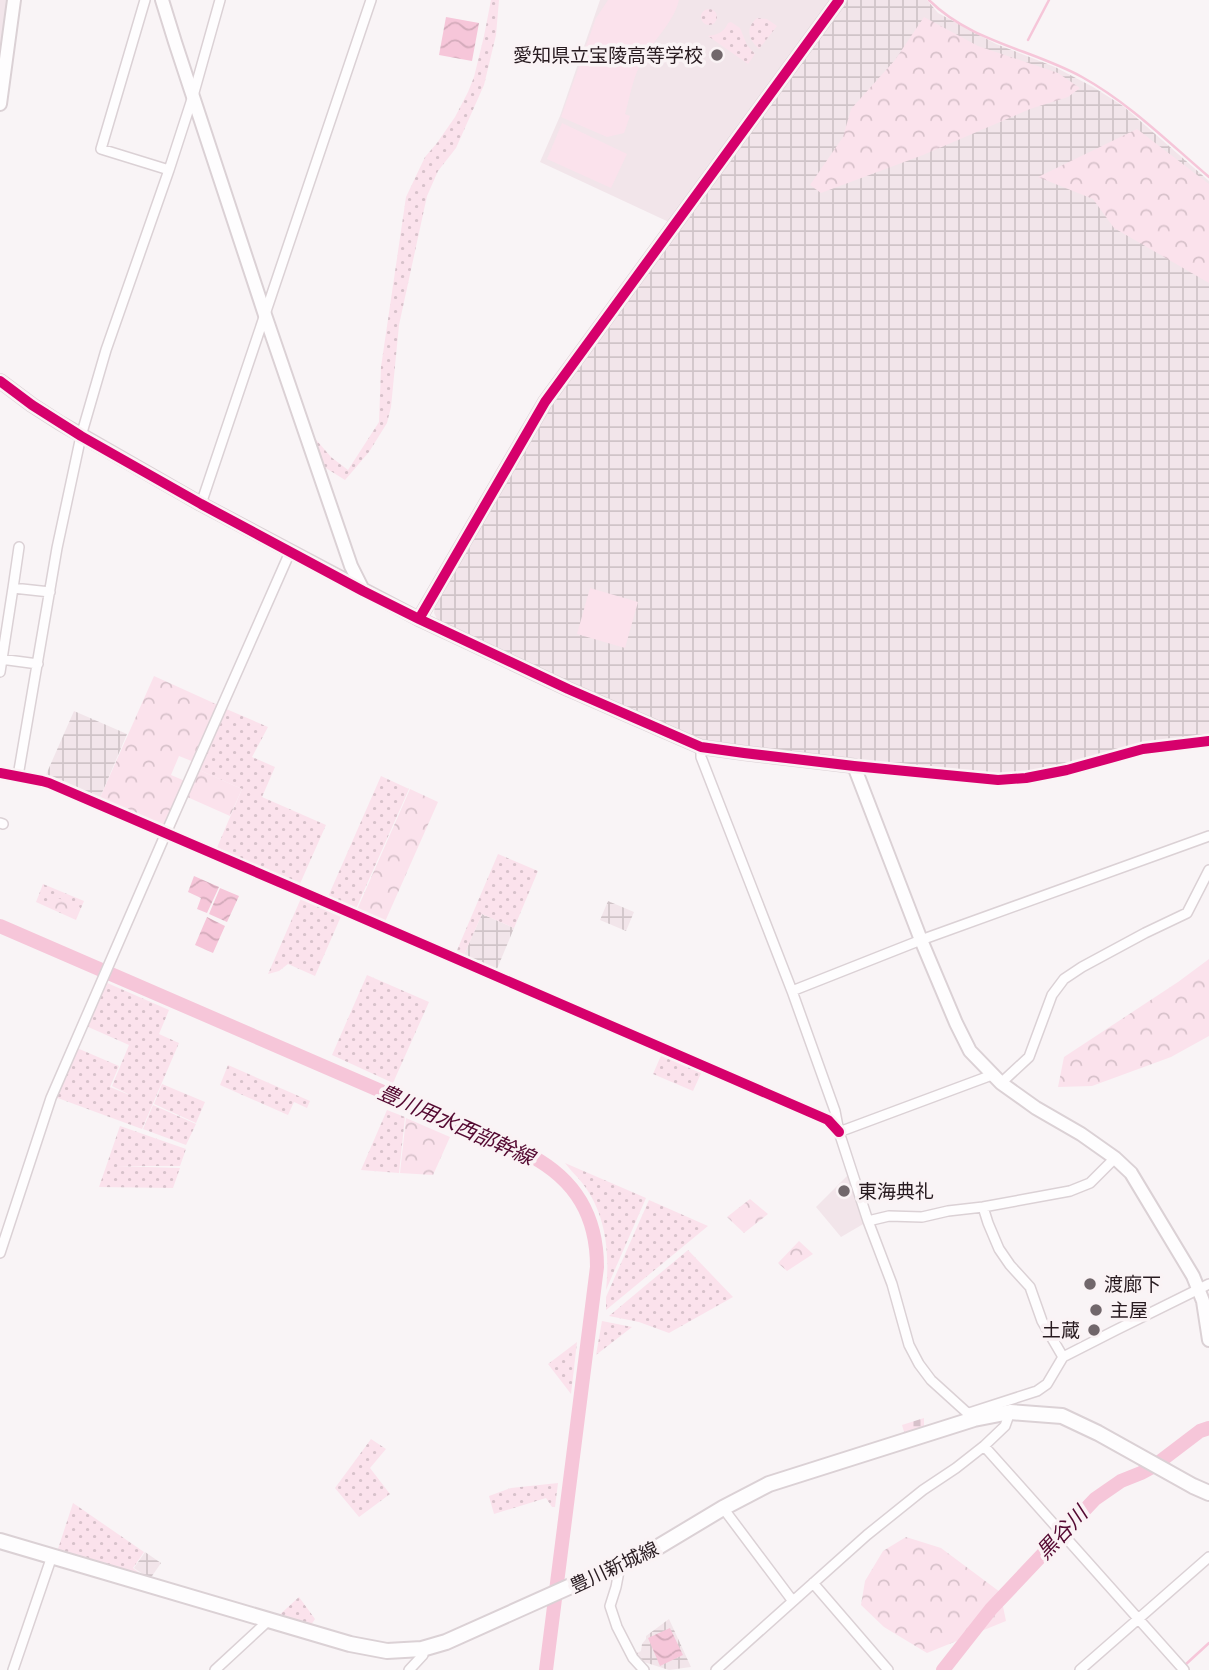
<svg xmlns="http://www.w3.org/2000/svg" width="1209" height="1670" font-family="'Archivo Narrow','Noto Sans JP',sans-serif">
  <defs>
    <pattern id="industrial-grid" width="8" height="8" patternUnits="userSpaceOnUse" patternTransform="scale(1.75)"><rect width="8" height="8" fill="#f2e5ea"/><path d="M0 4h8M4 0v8" fill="none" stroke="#d0c4c8"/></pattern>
    <pattern id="green-dots" width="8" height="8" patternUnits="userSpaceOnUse" patternTransform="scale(1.75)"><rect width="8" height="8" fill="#fbe2ec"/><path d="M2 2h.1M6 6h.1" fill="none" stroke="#d7c1ca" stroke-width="1.8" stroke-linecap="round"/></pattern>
    <pattern id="forest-crowns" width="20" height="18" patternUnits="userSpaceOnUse" patternTransform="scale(1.75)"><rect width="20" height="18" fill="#fbe2ec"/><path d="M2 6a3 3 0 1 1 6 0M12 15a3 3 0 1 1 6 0" fill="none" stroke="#d7c1ca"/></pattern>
    <pattern id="cemetery-stones" width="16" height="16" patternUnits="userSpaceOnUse" patternTransform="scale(1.75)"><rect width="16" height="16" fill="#fbe2ec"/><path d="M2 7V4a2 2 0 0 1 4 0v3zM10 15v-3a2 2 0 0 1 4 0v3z" fill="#d7c1ca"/></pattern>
    <pattern id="water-waves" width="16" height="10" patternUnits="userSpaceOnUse" patternTransform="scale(1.75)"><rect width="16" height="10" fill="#f6c6d9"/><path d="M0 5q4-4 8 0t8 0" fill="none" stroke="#d3aaba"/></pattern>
  </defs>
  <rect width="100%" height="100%" fill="#f9f4f6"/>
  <path fill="#f2e5ea" d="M0 0H12L0 79Z
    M600 0H833L671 223 540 162 560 116Z
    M849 1174 865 1223 841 1237 816 1207Z"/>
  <path fill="url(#industrial-grid)" d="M845 0H927L938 13 996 44 1055 67 1093 87 1123 106 1209 181V738L1067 767 1001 777 702 744 439 623 434 613 436 598 540 421Z
    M74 711 127 734 99 800 45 777Z
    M608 901 634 912 626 931 600 920Z
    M482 914 514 928 497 969 464 955Z
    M145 1552 161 1563 150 1579 134 1568Z
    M669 1619 691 1667 669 1670 644 1662 641 1664 633 1655 641 1651 642 1644 646 1639V1636Z"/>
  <path fill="url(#green-dots)" d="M491 0H499L496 35 484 85 456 148 438 171 427 196 399 325 391 407 387 423 369 452 345 480 321 465 312 435 331 457 348 470 379 422 381 367 406 197 425 157 437 143 455 117 468 92 474 77 484 36Z
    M701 17a8 8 0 1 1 16 0a8 8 0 1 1-16 0Z
    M757 18 767 19 777 26 759 49C748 38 745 29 757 18Z
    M731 22 740 28 747 45 755 54 748 64 708 36C718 35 724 32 728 23Z
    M224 708 268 727 252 757 275 767 262 797 326 825 299 886 216 850 242 789 197 769Z
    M381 776 409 789 355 911 327 899Z
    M498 854 538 871 514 928 482 914 464 955 497 969 496 972 455 955Z
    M43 884 84 901 76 920 36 902Z
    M302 896 342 914 315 976 288 964 279 971 268 974Z
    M367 975 429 1002 393 1083 332 1055Z
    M105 982 169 1010 159 1034 179 1043 142 1129 55 1097 77 1048 119 1066 110 1087 132 1096 112 1086 129 1045 86 1026Z
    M663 1051 703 1069 693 1091 653 1074Z
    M228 1065 310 1101 307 1108 294 1102 288 1115 220 1085Z
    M162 1084 205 1102 196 1123 154 1104Z
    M153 1105 196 1124 186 1145 143 1129Z
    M387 1110 405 1117 399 1173 361 1170Z
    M120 1126 186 1149 180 1166H116L180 1168 173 1188 99 1187Z
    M565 1163 646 1198 606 1290C610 1253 606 1214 583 1184 577 1176 570 1170 565 1163Z
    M649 1200 708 1226 606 1310V1297Z
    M688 1250 733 1297 669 1333 639 1322 609 1316Z
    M602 1321 632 1327 596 1355Z
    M577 1342 571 1394 548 1364Z
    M371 1439 386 1449 370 1468 390 1494 359 1517 335 1488Z
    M558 1483 555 1507H552L546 1498 494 1514 489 1496 511 1488Z
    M73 1503 144 1552 133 1568 149 1580 57 1552Z
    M299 1597 315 1619 309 1628 276 1618Z"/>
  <path fill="url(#forest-crowns)" d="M924 17 978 46 1058 73 1080 88 1068 97 1030 109 923 155 821 193 810 185 843 137 851 109 895 60Z
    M1137 129 1209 184V283L1114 228 1093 199 1038 177Z
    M154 676 218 705 194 762 179 756 171 775 185 781 165 828 99 800Z
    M197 769 242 789 230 816 185 796Z
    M410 789 438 802 384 924 356 912Z
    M53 896 80 907 75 919 49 907Z
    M1209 959V1036L1171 1057 1092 1086 1058 1087 1064 1057 1178 982Z
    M406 1118 450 1137 433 1175 400 1173Z
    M750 1199 768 1214 744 1233 727 1217Z
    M799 1241 813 1254 787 1271 778 1263Z
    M906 1537 941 1548 1000 1592 1006 1621 927 1653 884 1627 861 1605 865 1581 883 1551Z"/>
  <path fill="url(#cemetery-stones)" d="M924 1418V1430L905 1435 902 1425Z"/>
  <path fill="#fbe2ec" d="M608 0H679C673 24 653 40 642 61 633 77 630 96 625 114L630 116 624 133 607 137 561 117 596 18Z
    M562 123 627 154 611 188 547 159Z
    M590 588 638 602 625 648 577 634Z"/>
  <path fill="url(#water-waves)" d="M446 17 479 23 472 61 439 55Z
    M194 876 219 887 207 913 197 909 201 898 188 892Z
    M220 888 239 896 227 922 209 914Z
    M207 917 225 926 213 953 195 945Z
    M670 1628 683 1655 660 1666 648 1638Z"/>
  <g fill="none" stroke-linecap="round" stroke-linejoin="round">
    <path stroke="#f6c6d9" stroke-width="2.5" d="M929 0C971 42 1031 49 1082 77 1129 103 1168 142 1209 177
      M1028 40 1049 0
      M1185 1665 1209 1643"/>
    <path stroke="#f6c6d9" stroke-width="14" d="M0 926 531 1156C576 1180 597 1216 597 1267L546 1670
      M943 1670 991 1609 1095 1499 1121 1481 1141 1473 1154 1466 1200 1431 1209 1428"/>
    <defs>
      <path id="street" d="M145 0 101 149 169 170
        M201 504 371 0
        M13 588 19 547
        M0 659 38 664
        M0 672 13 588 50 592
        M701 747V757L792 991 835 1111 839 1132 868 1221 892 1284 909 1345 919 1364 931 1380 974 1419
        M854 766 998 780 1026 778 1067 770 1143 749 1209 741
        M0 773 42 781 49 783 300 891 828 1120 839 1132
        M18 776 57 548 81 436 106 350 169 170 193 96 220 0
        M0 823 3 824
        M792 991 921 940 1209 836
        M1001 1083 1029 1057 1052 995 1064 979 1082 967 1145 933 1187 913 1209 870
        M839 1132 992 1075
        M983 1207 988 1223 999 1249 1010 1265 1030 1287 1042 1321 1063 1357
        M868 1221 889 1216 922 1217 948 1211 983 1207 1070 1191 1090 1183 1115 1158
        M0 1253 51 1098 166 833 290 552
        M969 1413 1037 1391 1047 1384 1063 1357 1116 1330 1209 1284
        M984 1446 1184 1670
        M723 1508 792 1600
        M620 1566 616 1587 610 1606 617 1627 633 1658 644 1670
        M813 1583 888 1670
        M13 1670 52 1556
        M215 1670 268 1621
        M409 1670 423 1655 422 1649
        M716 1670 867 1535 923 1490 956 1468 984 1446 1005 1426 1010 1412
        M1080 1670 1209 1557"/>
      <path id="secondary" d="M162 0 175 42 265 315 351 566 363 590
        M0 104 14 0
        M0 381 32 405 60 423 201 504 419 619 568 689 701 747 744 753 854 766 921 940 956 1023 970 1051 1001 1083 1036 1108 1081 1134 1115 1158 1131 1173 1193 1276 1203 1301 1209 1340
        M419 619 545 402 839 0"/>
      <path id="primary" d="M0 1541 350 1644 387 1651 422 1649 446 1642 658 1547 723 1508 769 1484 974 1419 1010 1412 1062 1416 1098 1433 1193 1486 1209 1493"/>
    </defs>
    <use href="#street" stroke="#dbd1d5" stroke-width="12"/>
    <use href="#secondary" stroke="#dbd1d5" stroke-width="16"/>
    <use href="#primary" stroke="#dbd1d5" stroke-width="18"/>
    <use href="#street" stroke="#fefdfe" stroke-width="9"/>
    <use href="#secondary" stroke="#fefdfe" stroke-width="12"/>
    <use href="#primary" stroke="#fefdfe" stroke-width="14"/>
    <defs>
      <path id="cycleway" d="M0 381 32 405 81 436 201 504 363 591 419 619 568 689 701 747 744 753 854 766 998 780 1026 778 1067 770 1143 749 1209 741
        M419 619 545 402 839 0
        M0 773 42 781 49 783 300 891 828 1120 839 1132"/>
    </defs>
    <use href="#cycleway" stroke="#faf3f5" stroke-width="15"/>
    <use href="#cycleway" stroke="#d6006c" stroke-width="10"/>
  </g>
  <g fill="#71676b" stroke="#faf3f5" stroke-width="2.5">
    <circle cx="717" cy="55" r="7"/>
    <circle cx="844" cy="1191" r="7"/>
    <circle cx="1090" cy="1284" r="7"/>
    <circle cx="1096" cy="1310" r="7"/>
    <circle cx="1094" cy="1330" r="7"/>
  </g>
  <g text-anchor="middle" stroke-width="7" stroke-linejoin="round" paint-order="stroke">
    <g font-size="19" fill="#281b20" stroke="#faf3f5" text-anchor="start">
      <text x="703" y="62" text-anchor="end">愛知県立宝陵高等学校</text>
      <text x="858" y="1198">東海典礼</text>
      <text x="1104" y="1291">渡廊下</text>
      <text x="1110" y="1317">主屋</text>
      <text x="1080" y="1337" text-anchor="end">土蔵</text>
    </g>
    <g font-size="19" fill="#281b20" stroke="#faf3f5">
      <text transform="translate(614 1567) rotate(-25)" y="7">豊川新城線</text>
    </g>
    <g font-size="21" font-style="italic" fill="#540931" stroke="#faf3f5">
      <text transform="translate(456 1125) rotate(24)" y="7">豊川用水西部幹線</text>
      <text transform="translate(1062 1533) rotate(-47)" y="7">黒谷川</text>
    </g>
  </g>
</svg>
